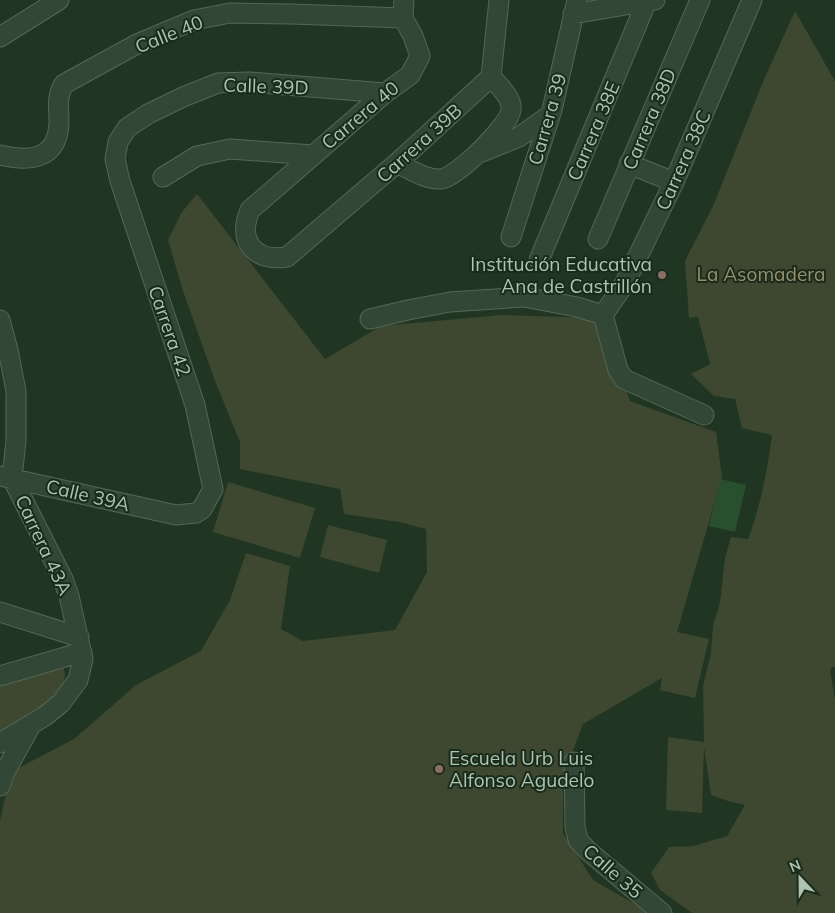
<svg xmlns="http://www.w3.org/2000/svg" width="835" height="913" font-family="Mulish,sans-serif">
  <rect width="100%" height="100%" fill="#203622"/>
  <path fill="#3e472f" d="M795 11 835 81V667L830 669 835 700V913H692L660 890 651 873 669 847 693 846 727 836 745 805 728 801 711 795 704 747 702 813 666 810 668 737 704 742 703 686 711 653 713 625 720 603 725 558 731 537 748 539C761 505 767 471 772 435L742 428 735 399 714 396 691 374 710 364 698 317 689 318 685 261 713 206 765 77Z
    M197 194 325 359 381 326 501 315 602 318 630 401 716 432 722 477 677 632 709 639 695 698 660 690 662 678 583 724 563 776V833L593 880 643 909 647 913H0V820L11 772 74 739 136 685 201 651 230 600 246 553 290 566 281 629 303 641 395 630 427 572 426 529 399 522 344 514 340 489 240 469V442L215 381 183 291 168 240 182 212Z
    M228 482 315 508 300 558 213 532Z
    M328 525 387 540 379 573 320 557Z
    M63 663 65 675 64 687 42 711 0 734V683Z"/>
  <path fill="#29502e" d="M720 479 746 485 735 532 709 526Z"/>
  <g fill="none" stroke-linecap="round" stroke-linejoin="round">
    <defs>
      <path id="minor" d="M404 0 403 18 413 36 420 56 410 75 385 93 250 210C237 241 254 262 287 257L397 163 491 77 499 0
        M573 14 655 0
        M0 37 59 0
        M482 152 519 137 550 115
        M0 155C30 162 58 160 59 122 59 107 56 97 64 84L137 44 194 20 230 13 292 14 403 18
        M397 163C411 170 426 180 441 179 457 177 509 126 511 110 513 98 498 85 491 77
        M629 164 674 182
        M163 177 197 156 230 149 313 155
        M511 237 552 110 577 0
        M598 239 700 0
        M539 260 646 3
        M603 315 625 283 674 182 752 0
        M603 315 618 370 624 379 704 415
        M370 319 408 310 450 302 524 297 577 307 603 315
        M0 320 8 350 16 391V441L12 478 63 579 69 596 83 659 78 680 61 703 45 716 0 743
        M0 476 176 515 196 513 202 509 213 489 195 405 120 181 115 159 118 142 127 128 148 114 183 97 218 83 249 82 385 93
        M0 612 79 637
        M0 676 82 652
        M574 762 575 826 578 840 587 850 662 913
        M0 786 5 772 31 725"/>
    </defs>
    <use href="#minor" stroke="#546856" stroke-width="21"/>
    <use href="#minor" stroke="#334736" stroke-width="19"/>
  </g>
  <g fill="#8d6e63" stroke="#192b1b" stroke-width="2">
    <circle cx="662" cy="275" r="5"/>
    <circle cx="439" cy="769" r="5"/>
  </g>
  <g text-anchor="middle" stroke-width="4" stroke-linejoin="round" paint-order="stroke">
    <g font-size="19" fill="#adc4b1" stroke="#192b1b">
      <text transform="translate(169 34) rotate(-22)" y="7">Calle 40</text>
      <text transform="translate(266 86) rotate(2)" y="7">Calle 39D</text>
      <text transform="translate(360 115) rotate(-40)" y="7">Carrera 40</text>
      <text transform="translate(547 119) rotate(-74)" y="7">Carrera 39</text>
      <text transform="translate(649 119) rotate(-67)" y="7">Carrera 38D</text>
      <text transform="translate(593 131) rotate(-67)" y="7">Carrera 38E</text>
      <text transform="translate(419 143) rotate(-42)" y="7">Carrera 39B</text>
      <text transform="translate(683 160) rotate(-66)" y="7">Carrera 38C</text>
      <text transform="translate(170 331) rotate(71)" y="7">Carrera 42</text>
      <text transform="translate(88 495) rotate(13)" y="7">Calle 39A</text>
      <text transform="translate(44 545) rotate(65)" y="7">Carrera 43A</text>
      <text transform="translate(613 871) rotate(41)" y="7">Calle 35</text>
    </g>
    <g font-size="19" fill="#adc4b1" stroke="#192b1b" text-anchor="end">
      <text x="652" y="271">Institución Educativa<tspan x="652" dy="22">Ana de Castrillón</tspan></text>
      <text x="449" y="765" text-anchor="start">Escuela Urb Luis<tspan x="449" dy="22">Alfonso Agudelo</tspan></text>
    </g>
    <g font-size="19" fill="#998f6d" stroke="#192b1b">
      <text x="761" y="281">La Asomadera</text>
    </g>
  </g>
  <g transform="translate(800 878) rotate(338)" stroke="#192b1b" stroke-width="4" paint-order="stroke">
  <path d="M0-4L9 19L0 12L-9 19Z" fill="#adc4b1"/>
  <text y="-8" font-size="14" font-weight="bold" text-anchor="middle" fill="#adc4b1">N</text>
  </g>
</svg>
